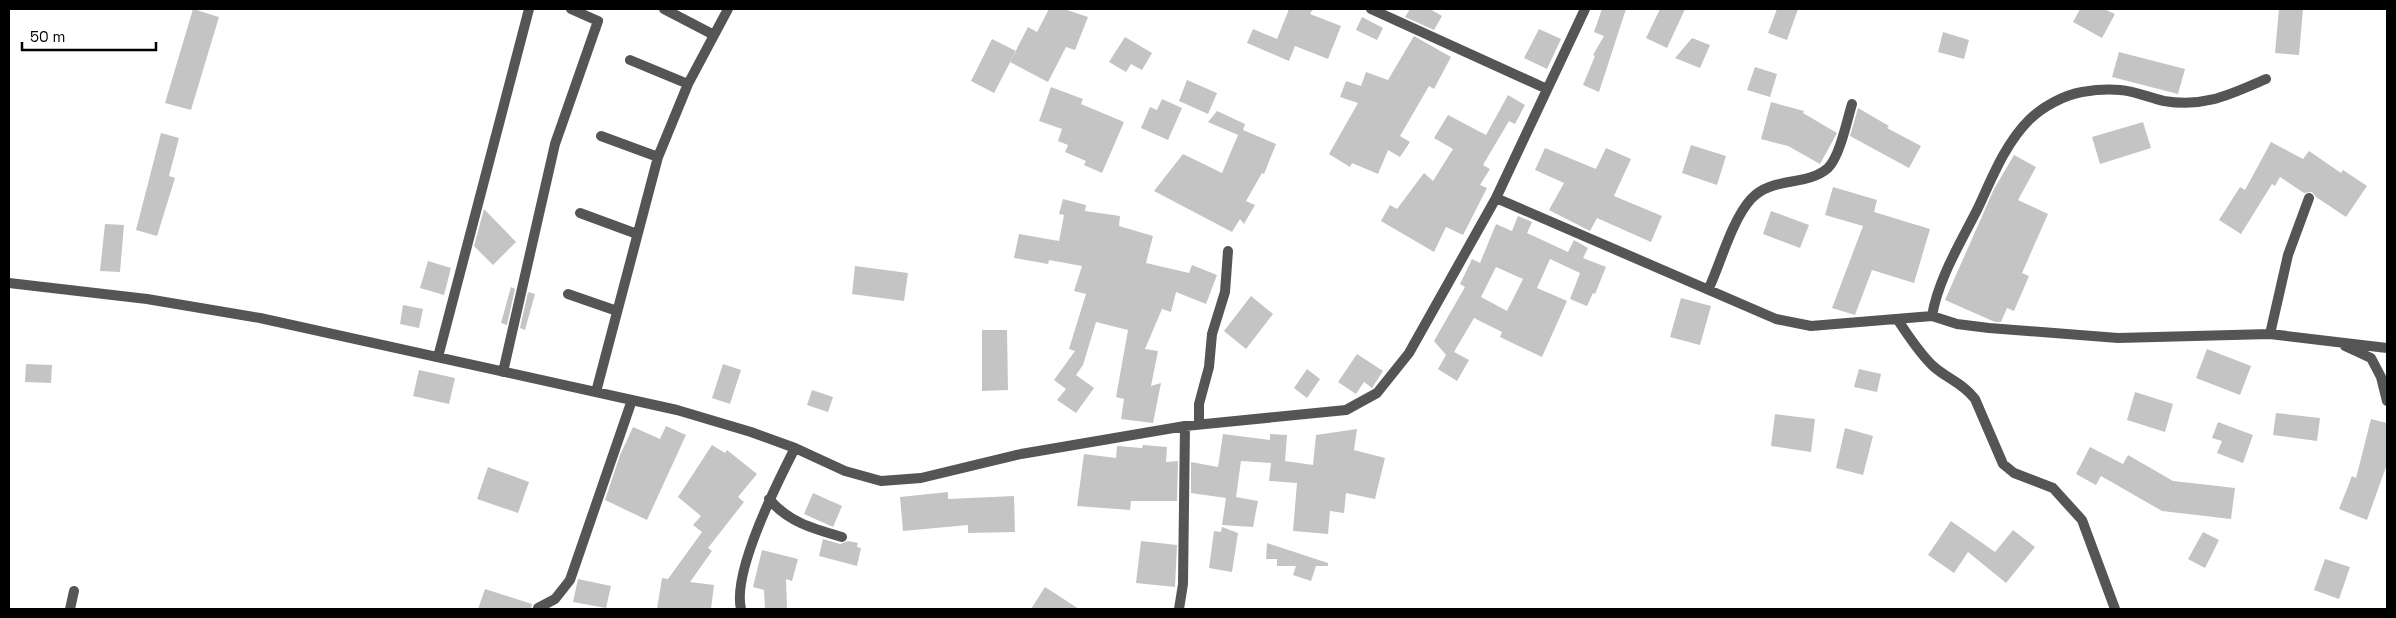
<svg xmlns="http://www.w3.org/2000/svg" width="2396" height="618" font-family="'Space Grotesk',sans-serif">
  <rect width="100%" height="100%" fill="#fff"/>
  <path fill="#c4c4c4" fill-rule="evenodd" d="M193 9 219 17 191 110 165 103Z
    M1049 9H1064L1088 17 1075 50 1066 47 1048 82 1010 62 1028 27 1037 32Z
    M1289 9H1313L1310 14 1341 26 1328 59 1295 46 1289 61 1247 43 1253 29 1277 39Z
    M1410 9H1430L1442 16 1434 30 1405 17Z
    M1602 9H1626L1599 92 1583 85 1595 56 1593 55 1604 36 1594 32Z
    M1660 9H1685L1667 48 1646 38Z
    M1777 9H1798L1787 40 1768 33Z
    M2080 9H2104L2115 14 2102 38 2073 22Z
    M2279 9H2303L2299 55 2275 53Z
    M1362 17 1383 28 1377 40 1356 30Z
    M1539 29 1561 39 1547 69 1524 58Z
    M1943 32 1969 40 1964 59 1938 52Z
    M1414 36 1451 57 1434 89 1429 86 1400 136 1410 142 1400 157 1388 150 1378 174 1352 163 1350 167 1329 154 1358 103 1340 97 1346 81 1361 86 1366 72 1388 80Z
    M1125 37 1152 53 1142 70 1131 64 1126 72 1109 62Z
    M1692 38 1710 45 1700 68 1675 58Z
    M992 39 1016 51 994 93 971 81Z
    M2119 52 2185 69 2178 94 2112 77Z
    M1755 67 1777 74 1770 97 1747 90Z
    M1187 80 1217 93 1208 114 1179 101Z
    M1051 87 1083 99 1081 104 1124 122 1102 173 1084 165 1086 161 1065 152 1068 145 1058 141 1062 129 1039 121Z
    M1508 95 1525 105 1515 124 1509 121 1483 165 1490 169 1480 185 1487 188 1463 235 1446 227 1434 252 1381 221 1390 205 1397 209 1424 173 1433 181 1453 149 1434 138 1448 115 1486 135Z
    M1162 99 1182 108 1168 140 1141 128 1150 107 1157 110Z
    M1771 102 1804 111 1803 113 1837 133 1820 164 1788 146 1761 139Z
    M1858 108 1889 126 1887 128 1921 146 1909 168 1850 136Z
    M1217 111 1245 124 1243 130 1276 144 1264 174 1262 173 1246 201 1255 205 1244 224 1240 219 1232 232 1154 191 1183 154 1222 173 1238 135 1208 122Z
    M2143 122 2151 148 2100 164 2092 137Z
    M161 133 179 138 169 176 175 178 157 236 136 230Z
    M2271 142 2303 159 2309 151 2341 173 2343 170 2367 186 2346 217 2316 197 2312 192 2304 193 2280 177 2275 186 2272 184 2241 234 2219 220 2240 187 2245 190Z
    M1691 145 1726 156 1717 185 1682 173Z
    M1545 148 1596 169 1606 148 1631 159 1614 196 1662 216 1651 242 1597 218 1590 231 1549 210 1564 183 1535 170Z
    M2014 155 2036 167 2018 200 2048 214 2022 273 2029 276 2014 311 2007 308 2001 322H1995L1945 300 1994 189Z
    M1833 187 1877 200 1874 212 1930 229 1914 283 1872 270 1855 315 1832 308 1863 226 1825 215Z
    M1063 199 1086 205 1085 211 1120 216 1119 226 1153 236 1146 263 1189 273 1192 265 1217 275 1206 304 1176 292 1171 312 1162 309 1145 349 1158 351 1151 386 1161 383 1153 423 1121 419 1124 399 1116 397 1128 330 1096 322 1083 365 1076 375 1094 388 1076 413 1057 400 1066 389 1054 380 1075 351 1069 349 1086 294 1074 291 1082 266 1049 260 1048 264 1014 258 1019 234 1059 241 1064 215 1059 214Z
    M484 209 516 242 493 265 474 246Z
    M1771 211 1809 225 1800 248 1763 234Z
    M1518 216 1532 222 1527 233 1568 252 1574 240 1588 248 1583 258 1606 267 1595 294 1593 293 1587 306 1570 299 1580 273 1550 259 1537 288 1567 301 1542 357 1500 337 1502 332 1474 318 1454 352 1469 360 1457 381 1438 369 1446 355 1434 341 1465 287 1460 284 1472 259 1480 263 1496 224 1512 231ZM1496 267 1523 279 1507 311 1481 297Z
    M105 224 124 225 120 272 100 271Z
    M428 261 451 268 444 295 420 288Z
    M855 266 908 273 904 301 852 294Z
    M511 287 515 289 507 325 501 323Z
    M528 292 535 294 525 330 520 328Z
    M1251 296 1273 314 1246 349 1224 331Z
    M1681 298 1711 306 1700 345 1670 337Z
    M403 305 423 309 419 328 400 324Z
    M982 330H1007L1008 390 982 391Z
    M2207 349 2251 366 2240 395 2196 378Z
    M1357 354 1383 371 1372 388 1364 382 1356 394 1338 382Z
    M26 364 52 365 51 383 25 382Z
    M723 364 741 370 730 404 712 398Z
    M1307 369 1320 379 1307 398 1294 388Z
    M1859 369 1881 374 1877 392 1854 387Z
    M419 370 455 378 449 404 413 396Z
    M812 390 833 397 828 412 807 405Z
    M2135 392 2173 404 2165 432 2127 420Z
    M2276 413 2320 418 2317 441 2273 435Z
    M1775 414 1815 419 1811 452 1771 446Z
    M2371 419 2387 423V464L2367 520 2339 509 2352 476 2356 478Z
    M2218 422 2253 435 2243 463 2217 453 2222 441 2212 438Z
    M666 426 686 435 647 520 605 500 620 455 633 427 660 439Z
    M1845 428 1873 436 1863 475 1836 468Z
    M1357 429 1354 450 1385 458 1375 499 1346 493 1344 513 1330 511 1328 534 1293 531 1297 483 1269 481 1271 463 1241 461 1236 497 1258 501 1253 527 1222 525 1226 498 1191 493V462L1218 467 1223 434 1270 440V434L1287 435 1285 461 1313 465 1316 435Z
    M712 445 725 453 727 450 757 474 738 497 744 502 708 548 712 551 690 582 714 585 711 609H657L662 578 668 579 702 532 693 525 701 516 678 497Z
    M1143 445 1167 447 1166 462 1178 461 1177 501H1131L1130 510 1077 506 1084 454 1116 458 1117 446 1142 448Z
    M2090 447 2123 464 2128 455 2173 481 2235 488 2231 519 2162 511 2101 476 2096 485 2076 474Z
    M488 467 529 482 518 513 477 499Z
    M948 492V499L1014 496 1015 532 968 533V525L903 531 900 497Z
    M813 493 842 506 833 527 804 514Z
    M1951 521 1995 552 2013 530 2035 547 2006 583 1968 552 1954 573 1928 555Z
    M1222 527 1238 533 1232 572 1209 568 1214 531 1221 532Z
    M2203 532 2219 540 2205 568 2188 559Z
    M823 539 840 544 848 541 858 543 857 547 861 548 857 566 819 556Z
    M1141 541 1177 545 1175 587 1136 583Z
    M1267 543 1328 563V566H1316L1311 581 1293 575 1296 566H1277V559H1266Z
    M762 550 798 559 792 581 786 579 787 609H765L764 590 753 587Z
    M2325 559 2350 567 2339 599 2314 590Z
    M578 579 611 586 606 608 573 602Z
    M1045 587 1079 609H1031Z
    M485 589 532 604 531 609H478Z"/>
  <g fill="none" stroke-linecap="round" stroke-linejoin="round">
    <path stroke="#555" stroke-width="10" d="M664 9 714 35
      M1371 9 1547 89
      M630 60 688 84
      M601 136 658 157
      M1496 198 1776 319 1811 326 1932 316 1957 324 1989 328 2118 338 2270 334 2387 348
      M580 213 637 234
      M9 283 147 299 260 318 677 410 751 432 795 448 845 471 881 481 921 478 1021 454 1185 426 1346 410 1377 393 1409 353 1496 198 1585 9
      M1709 288C1721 262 1732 220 1751 199 1772 176 1806 187 1828 168 1840 156 1847 120 1852 104
      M568 294 617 311
      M1932 316C1938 279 1961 242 1978 208 1992 178 2005 144 2029 120 2042 107 2064 95 2082 92 2094 90 2108 89 2120 90 2135 91 2150 98 2164 101 2205 108 2231 94 2266 79
      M1897 319C1908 335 1919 353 1933 366 1946 378 1963 383 1975 399L2003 464 2014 473 2053 488 2082 520 2115 609
      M2270 334 2288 255 2309 198
      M2345 346 2371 358 2381 377 2387 401
      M438 357 529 9
      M503 372 555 144 598 21 571 9
      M596 392 658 157 688 84 728 9
      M1199 424V404L1209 367 1212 334 1225 292 1228 251
      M769 499C788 522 814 529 842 537
      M538 608 555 599 570 580 632 400
      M70 609 74 591
      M741 609C732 572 777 483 795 448
      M1179 609 1183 584 1185 426"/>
  </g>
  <rect width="2396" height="618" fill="none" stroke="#000000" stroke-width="20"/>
  <path d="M22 42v8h134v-8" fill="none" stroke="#000000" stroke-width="2.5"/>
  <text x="30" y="42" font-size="15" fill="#000000" stroke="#ffffff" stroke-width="4" paint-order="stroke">50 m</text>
</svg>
